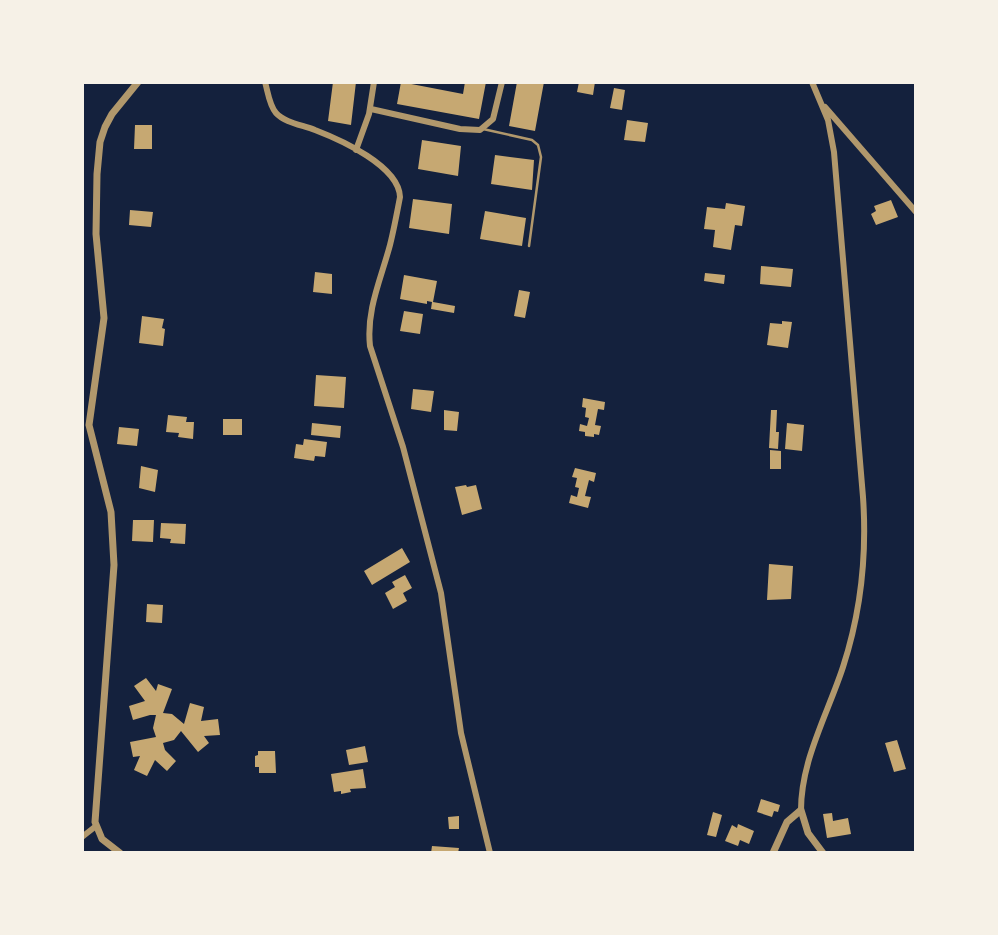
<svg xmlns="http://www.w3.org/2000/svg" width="998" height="935" font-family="'Roboto Condensed',sans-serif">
  <rect width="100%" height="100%" fill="#14213d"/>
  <path fill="#c6a872" d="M333 82H356L351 125 328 121Z
    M401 82 463 94 465 82H486L479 119 397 104Z
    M517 82H544L535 131 509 126Z
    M579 82H595L593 95 577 92Z
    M614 88 625 90 622 110 610 108Z
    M627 120 648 123 645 142 624 140Z
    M135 125H152V149H134Z
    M422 140 461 146 458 176 418 169Z
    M495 155 534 160 532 190 491 184Z
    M413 199 452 204 449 234 409 228Z
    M891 200 898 217 876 225 871 214 876 211 874 206Z
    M726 203 745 206 742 226 735 225 731 250 713 247 715 230 704 229 707 207 725 209Z
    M130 210 153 212 151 227 129 225Z
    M485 211 526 218 522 246 480 239Z
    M761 266 793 269 791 287 760 284Z
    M315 272 332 274V294L313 292Z
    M705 273 725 275 724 284 704 281Z
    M404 275 437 281 433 302 455 306 454 313 431 309 432 302 427 301V304L400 299Z
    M519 290 530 292 525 318 514 316Z
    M404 311 423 314 420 334 400 331Z
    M142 316 164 319 162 328 165 329 163 346 139 343Z
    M782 321 792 322 788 348 767 345 770 323 782 324Z
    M316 375 346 377 344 408 314 406Z
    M413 389 434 391 431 412 411 409Z
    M583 398 605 402 604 410 598 409 595 425 601 426 599 435 594 434V437L585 436V432L579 431 580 424 587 426 589 418 585 417 586 408 582 407Z
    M444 410 459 412 457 431 444 430Z
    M771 410H777L776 432H779L778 449 769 448Z
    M168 415 187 417 186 422H194L193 439 178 437 179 433 166 432Z
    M223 419H242V435H223Z
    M312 423 341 426 340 438 311 435Z
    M787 423 804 425 802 451 785 449Z
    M119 427 139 429 137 446 117 444Z
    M304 439 327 442 325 457 315 456 314 461 294 458 296 444 303 445Z
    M770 450 781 451V469H770Z
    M141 466 158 470 155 492 139 488Z
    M575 468 596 473 594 482 589 480 585 496 591 497 588 508 569 503 571 495 577 497 579 488 575 487 577 478 572 477Z
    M466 485 467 487 476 485 482 509 462 515 455 487Z
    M133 520H154L153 542 132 541Z
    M161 523 186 524 185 544 170 543 171 539 160 538Z
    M402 548 410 562 372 585 364 571Z
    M769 564 793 566 791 599 767 600Z
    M405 575 412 588 403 593 407 601 393 609 385 593 395 587 392 582Z
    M147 604 163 605 162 623 146 622Z
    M146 678 156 691 158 684 172 689 163 713 172 714 184 724 190 703 204 707 201 721 218 719 220 735 204 736 209 743 198 752 181 731 174 740 163 743 165 750 176 761 167 771 155 760 147 776 134 770 140 756 133 757 130 742 156 737 153 728 156 715H150L133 720 129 706 145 701 134 686Z
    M897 740 906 769 894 772 885 743Z
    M365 746 368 762 349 765 346 750Z
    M258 751H275L276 773H259V767H255V756L258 755Z
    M363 769 366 788 350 789 351 792 341 794V791L334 792 331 774Z
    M761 799 780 805 778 812 774 811 772 817 757 812Z
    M713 812 722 815 716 837 707 835Z
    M832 813 833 821 848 818 851 834 827 838 823 814Z
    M459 816V829H449L448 817Z
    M738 824 754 831 749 844 740 840 738 846 725 841 732 825 737 828Z
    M432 846 459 848 458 853H431Z"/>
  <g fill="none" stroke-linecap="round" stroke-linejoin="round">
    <path stroke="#b1986c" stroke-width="2.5" d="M483 129 532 140 538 145 541 157 529 246"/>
    <path stroke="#b1986c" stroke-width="6" d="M265 82C268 92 269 105 276 113 285 123 303 125 315 130 341 140 399 166 400 197 397 213 394 229 390 245 381 279 366 310 370 346L403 447 441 593 461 733 490 853
      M825 107 916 212
      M371 109 460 129 480 130 493 119 502 82
      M356 150 369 114 374 82
      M801 810C801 760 828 713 843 667 861 612 867 555 863 497L834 152 828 120 812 82
      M82 837 96 826"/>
    <path stroke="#b1986c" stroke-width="7" d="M120 853 102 839 95 822 114 565 111 512 89 425 104 318 96 234 97 174 100 142 105 127 112 114 138 82
      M773 853 787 822 801 810 808 833 823 853"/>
  </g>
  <rect width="998" height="935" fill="none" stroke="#f6f1e7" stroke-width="168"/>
</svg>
